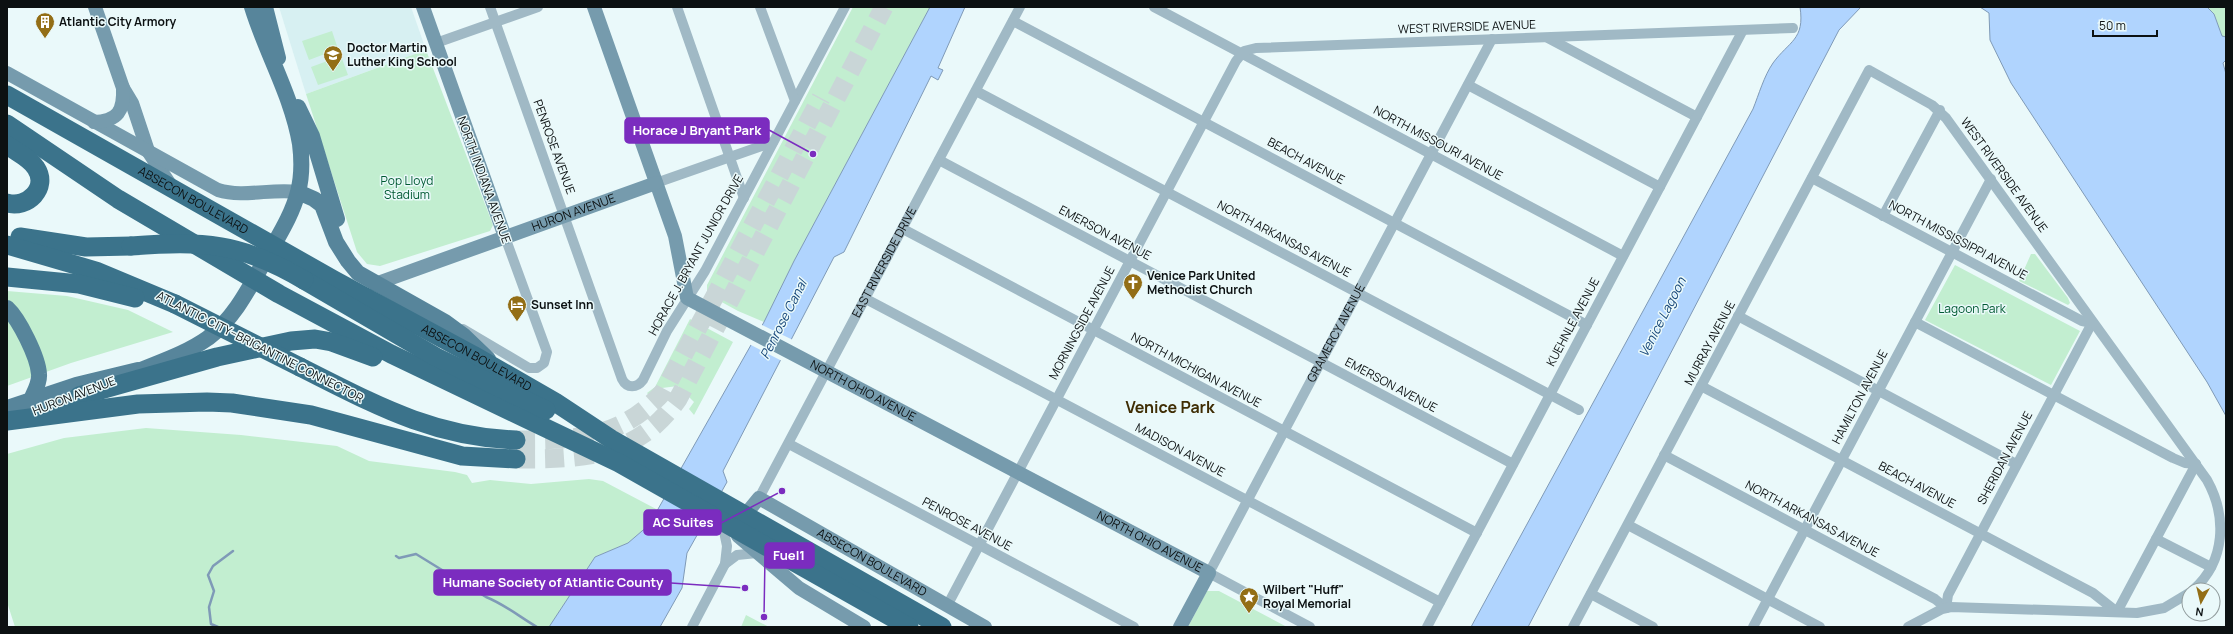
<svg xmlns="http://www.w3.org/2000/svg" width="2233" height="634" font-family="Manrope,sans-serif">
  <rect width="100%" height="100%" fill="#eaf9fa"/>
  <path fill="#d7f0f2" d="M279 7H411L426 50 306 94Z"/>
  <path fill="#c2eed0" d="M853 7H930L794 261 764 322 738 311 707 294V285Z
    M2207 7H2226V37L2222 36 2214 14Z
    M332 31 338 49 309 60 302 41Z
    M426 50 493 225 490 231 380 266 367 264 357 252 306 94Z
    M341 56 348 75 318 85 311 67Z
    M2031 254H2035L2068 298 2070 303 2068 305 2019 281Z
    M1955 265 2080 331 2051 385 1925 320Z
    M7 291 67 296 128 310 173 332 71 363 7 386Z
    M690 319 733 342 694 415 689 409 694 402 678 386 662 388 651 398 647 393 655 387Z
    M146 428 241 435 337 446 369 461 455 472 467 475 472 483 490 480 531 484 589 479 603 481 658 510 649 525 628 543 595 557 549 627H15L7 602V454L64 438Z
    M1207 591H1219L1287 627H1188Z
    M746 615 769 627H741Z"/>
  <path fill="#b0d4fe" stroke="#7f9ab7" d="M930 7H965L938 68 943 70 938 80 931 76 844 252 834 257 723 471 727 482 687 553 682 588 660 627H549L595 557 628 543 649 525 764 322 794 261Z
    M1800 7H1861L1839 30 1528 627H1471L1753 109C1759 94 1764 76 1773 63 1789 41 1805 40 1800 7Z
    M1980 7H2207L2214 14 2222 36 2226 37V60L2223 63 2226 74V416L2207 382 2011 83 1990 40 1989 13Z"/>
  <path fill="#eaf9fa" d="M760 324 793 340 782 361 749 344Z"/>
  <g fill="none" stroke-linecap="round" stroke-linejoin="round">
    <path stroke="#7f9ab7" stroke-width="2.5" d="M396 556 399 558 416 554 486 597C504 604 520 617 537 627
      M218 627 211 624 209 607 214 591 208 575 213 566 233 551"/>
    <path stroke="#c9d6d7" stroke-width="19" stroke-dasharray="19 10" stroke-linecap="butt" d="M516 440C576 440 621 439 664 391L821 98
      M516 459C582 459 637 458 678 399L884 7"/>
    <g stroke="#a0b9c5" stroke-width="10">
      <path d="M490 7 622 379C627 389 637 388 643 380L667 331 705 271 845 7"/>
      <path d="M677 7 744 198"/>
      <path d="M760 7 795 101"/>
      <path d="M1154 7 1623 256"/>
      <path d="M1013 21 1587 325"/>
      <path d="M1548 38 1697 117"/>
      <path d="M436 43 538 7"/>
      <path d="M1468 85 1660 187"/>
      <path d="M976 91 1579 410"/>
      <path d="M939 160 1513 464"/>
      <path d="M1812 178 2082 321 2092 323"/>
      <path d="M656 183 773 142"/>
      <path d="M1883 216 1940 110"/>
      <path d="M903 229 1477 533"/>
      <path d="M866 299 1440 602"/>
      <path d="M1738 316 2016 464"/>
      <path d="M1915 322 2173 458 2185 463 2196 464"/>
      <path d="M463 329 529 368H537L544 363 547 352 505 237"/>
      <path d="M1701 386 2093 593 2117 612 2196 464"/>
      <path d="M789 444 1134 627"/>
      <path d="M1664 455 1935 599 1946 608"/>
      <path id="s1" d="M759 498 1020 7"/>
      <path d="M1628 525 1820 627"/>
      <path d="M2156 539 2211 567"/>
      <path d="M725 564 737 555 757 553"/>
      <path d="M1591 594 1653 627"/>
      <path d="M947 606 1236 61 1244 51 1256 48 1793 28"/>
      <path d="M1946 608 1948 595 2092 323"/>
      <path d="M692 627 725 564 727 546 722 522"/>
      <path id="s2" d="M1310 627 1209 573 1492 39"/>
      <path d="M1427 627 1743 30"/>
      <path d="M1573 627 1869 70 1932 105 1946 118 2207 480C2227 516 2226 561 2193 590"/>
      <path d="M1753 627 1991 179"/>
      <path d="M1908 627 1942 609 1951 607 2137 613 2164 608 2189 593"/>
    </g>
    <g stroke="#769bad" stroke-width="14">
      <path d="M95 7 123 88 132 103 148 151 171 186"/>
      <path d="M423 7 505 237"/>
      <path id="s3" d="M594 7 675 236 687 298 1209 573 1180 627"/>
      <path d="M7 73 218 190C244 198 272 188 298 192"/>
      <path d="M94 122C118 121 124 111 123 88"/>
      <path id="s4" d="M375 284 656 183"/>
      <path id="s5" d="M745 515 759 498 985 627"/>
      <path d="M738 536 799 588 864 627"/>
    </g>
    <path stroke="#57859b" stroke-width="16" d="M265 7 278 58
      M298 107 312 136 337 219
      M298 192 314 199 322 205 336 242 348 261 358 273 445 322 464 336 488 359
      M7 308C19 319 38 357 39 374 40 383 34 392 31 400
      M129 375C156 363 184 355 208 338 236 317 251 284 268 255 279 235 292 215 298 192 302 177 302 160 300 144 292 96 266 53 252 7
      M7 408 76 385 138 370
      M30 413 91 391"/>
    <g stroke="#3b738b" stroke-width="19">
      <path id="s6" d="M7 95 334 280 473 355 555 402 611 439 942 627"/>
      <path d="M7 124 118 199 279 294 391 354 619 463 909 627"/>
      <path d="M7 145C16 152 30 158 36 168 49 188 27 209 7 203"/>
      <path d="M20 237 86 247 131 246"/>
      <path d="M7 245 96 271 175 304"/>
      <path d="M7 277 79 284 135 298"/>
      <path d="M304 280 436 357 546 410"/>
      <path d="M300 367C374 404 432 437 516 440"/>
      <path d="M79 396 217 357 291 341 315 339 332 342 373 357"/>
      <path d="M7 421 138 404 207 402 232 403 311 415 462 456 516 459"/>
    </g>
    <path stroke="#3b738b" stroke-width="19" d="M131 246C204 241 240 242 304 280
      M175 304 300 367"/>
  </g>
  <defs>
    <symbol id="building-pin" viewBox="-11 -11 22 30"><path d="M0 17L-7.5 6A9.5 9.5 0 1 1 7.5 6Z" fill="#936e16" stroke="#eaf9fa"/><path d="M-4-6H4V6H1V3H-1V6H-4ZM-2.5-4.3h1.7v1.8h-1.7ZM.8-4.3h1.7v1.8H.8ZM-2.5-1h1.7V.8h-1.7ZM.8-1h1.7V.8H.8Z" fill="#fff"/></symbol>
    <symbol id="school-pin" viewBox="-11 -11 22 30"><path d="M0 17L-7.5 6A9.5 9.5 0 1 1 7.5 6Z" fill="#936e16" stroke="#eaf9fa"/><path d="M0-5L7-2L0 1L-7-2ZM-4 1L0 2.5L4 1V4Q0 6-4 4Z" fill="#fff"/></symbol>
    <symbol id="church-pin" viewBox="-11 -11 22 30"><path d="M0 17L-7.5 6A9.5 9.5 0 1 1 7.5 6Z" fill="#936e16" stroke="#eaf9fa"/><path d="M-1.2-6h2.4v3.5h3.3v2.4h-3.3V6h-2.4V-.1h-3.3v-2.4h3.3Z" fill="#fff"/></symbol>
    <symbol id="hotel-pin" viewBox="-11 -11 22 30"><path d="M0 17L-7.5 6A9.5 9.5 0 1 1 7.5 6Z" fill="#936e16" stroke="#eaf9fa"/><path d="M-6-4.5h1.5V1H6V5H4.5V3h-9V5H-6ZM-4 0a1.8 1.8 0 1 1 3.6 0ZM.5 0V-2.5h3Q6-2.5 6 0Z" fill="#fff"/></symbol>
    <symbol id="sight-pin" viewBox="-11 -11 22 30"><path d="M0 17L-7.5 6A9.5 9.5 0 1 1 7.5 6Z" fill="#936e16" stroke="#eaf9fa"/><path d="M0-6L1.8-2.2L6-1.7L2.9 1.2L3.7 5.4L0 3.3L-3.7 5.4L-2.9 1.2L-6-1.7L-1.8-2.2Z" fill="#fff"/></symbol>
  </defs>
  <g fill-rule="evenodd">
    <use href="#building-pin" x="34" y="11" width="22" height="30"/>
    <use href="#school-pin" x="322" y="44" width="22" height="30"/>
    <use href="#church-pin" x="1122" y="272" width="22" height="30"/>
    <use href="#hotel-pin" x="506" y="294" width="22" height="30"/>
    <use href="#sight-pin" x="1238" y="586" width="22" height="30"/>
  </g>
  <g text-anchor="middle" stroke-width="3" stroke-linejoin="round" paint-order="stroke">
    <g font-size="12" font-weight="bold" fill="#0c1112" stroke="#eaf9fa" text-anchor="start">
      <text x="59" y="26">Atlantic City Armory</text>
      <text x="347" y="52">Doctor Martin<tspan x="347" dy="14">Luther King School</tspan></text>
      <text x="1147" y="280">Venice Park United<tspan x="1147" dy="14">Methodist Church</tspan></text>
      <text x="531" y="309">Sunset Inn</text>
      <text x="1263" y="594">Wilbert "Huff"<tspan x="1263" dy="14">Royal Memorial</tspan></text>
    </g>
    <g font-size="12" fill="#0c1112" stroke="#eaf9fa">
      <text transform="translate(1467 27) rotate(-2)" y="4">WEST RIVERSIDE AVENUE</text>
      <text transform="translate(1438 143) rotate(28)" y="4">NORTH MISSOURI AVENUE</text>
      <text transform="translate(554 147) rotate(70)" y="4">PENROSE AVENUE</text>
      <text transform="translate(1306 161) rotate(28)" y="4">BEACH AVENUE</text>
      <text transform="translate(2004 175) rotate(54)" y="4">WEST RIVERSIDE AVENUE</text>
      <text transform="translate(484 180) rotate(70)" y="4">NORTH INDIANA AVENUE</text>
      <text dy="4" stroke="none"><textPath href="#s6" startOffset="214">ABSECON BOULEVARD</textPath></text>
      <text dy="4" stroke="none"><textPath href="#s4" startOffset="211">HURON AVENUE</textPath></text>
      <text transform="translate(1105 233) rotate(28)" y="4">EMERSON AVENUE</text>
      <text transform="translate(1284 239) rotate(28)" y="4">NORTH ARKANSAS AVENUE</text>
      <text transform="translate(1958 240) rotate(28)" y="4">NORTH MISSISSIPPI AVENUE</text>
      <text transform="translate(696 255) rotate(-61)" y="4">HORACE J. BRYANT JUNIOR DRIVE</text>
      <text dy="4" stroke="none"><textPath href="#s1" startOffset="267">EAST RIVERSIDE DRIVE</textPath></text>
      <text transform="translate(1573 322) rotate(-62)" y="4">KUEHNLE AVENUE</text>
      <text transform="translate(1082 323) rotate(-62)" y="4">MORNINGSIDE AVENUE</text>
      <text dy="4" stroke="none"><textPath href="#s2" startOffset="386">GRAMERCY AVENUE</textPath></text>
      <text transform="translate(1710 343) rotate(-62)" y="4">MURRAY AVENUE</text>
      <text transform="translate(260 347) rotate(27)" y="4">ATLANTIC CITY–BRIGANTINE CONNECTOR</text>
      <text dy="4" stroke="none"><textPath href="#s6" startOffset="538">ABSECON BOULEVARD</textPath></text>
      <text transform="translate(1196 370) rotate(28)" y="4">NORTH MICHIGAN AVENUE</text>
      <text transform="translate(1391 385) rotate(28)" y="4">EMERSON AVENUE</text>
      <text dy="4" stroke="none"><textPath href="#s3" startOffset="505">NORTH OHIO AVENUE</textPath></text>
      <text transform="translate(74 396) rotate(-21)" y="4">HURON AVENUE</text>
      <text transform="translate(1860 397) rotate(-62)" y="4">HAMILTON AVENUE</text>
      <text transform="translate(1180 450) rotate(28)" y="4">MADISON AVENUE</text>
      <text transform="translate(2005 458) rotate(-62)" y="4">SHERIDAN AVENUE</text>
      <text transform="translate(1917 485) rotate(28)" y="4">BEACH AVENUE</text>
      <text transform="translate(1812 519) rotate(28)" y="4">NORTH ARKANSAS AVENUE</text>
      <text transform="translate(967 524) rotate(28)" y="4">PENROSE AVENUE</text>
      <text dy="4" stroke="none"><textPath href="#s3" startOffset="829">NORTH OHIO AVENUE</textPath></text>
      <text dy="4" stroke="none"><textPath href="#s5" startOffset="152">ABSECON BOULEVARD</textPath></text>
    </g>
    <g font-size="12" fill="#005a32" stroke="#eaf9fa">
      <text x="407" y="185">Pop Lloyd<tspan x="407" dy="14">Stadium</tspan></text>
      <text x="1972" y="313">Lagoon Park</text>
    </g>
    <g font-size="13" font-style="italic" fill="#164679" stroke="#eaf9fa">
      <text transform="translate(1662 317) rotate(-63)" y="5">Venice Lagoon</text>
      <text transform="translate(783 319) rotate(-63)" y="5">Penrose Canal</text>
    </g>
    <g font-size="16" font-weight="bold" fill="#3f2d04" stroke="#eaf9fa">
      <text x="1170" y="413">Venice Park</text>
    </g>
  </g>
  <path fill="none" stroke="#7b2cbf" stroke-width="1.5" d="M813 154L769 130M782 491L721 523M764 617L765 556M745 588L671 583"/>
  <g fill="#7b2cbf" stroke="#eaf9fa" stroke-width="1.5">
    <circle cx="813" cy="154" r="4"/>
    <circle cx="782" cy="491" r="4"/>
    <circle cx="764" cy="617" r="4"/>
    <circle cx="745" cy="588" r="4"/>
  </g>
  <g fill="#7b2cbf" stroke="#7b2cbf" stroke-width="1.5">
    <rect x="625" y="118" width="144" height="25" rx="4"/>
    <rect x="644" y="510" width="77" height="25" rx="4"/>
    <rect x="765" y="543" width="49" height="25" rx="4"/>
    <rect x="434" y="570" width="237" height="25" rx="4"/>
  </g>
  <g font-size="13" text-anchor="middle" font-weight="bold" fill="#fff">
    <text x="697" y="135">Horace J Bryant Park</text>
    <text x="683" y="527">AC Suites</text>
    <text x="789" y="560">Fuel1</text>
    <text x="553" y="587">Humane Society of Atlantic County</text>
  </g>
  <rect width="2233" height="634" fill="none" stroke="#0c1112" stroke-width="16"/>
  <g transform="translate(2201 602) rotate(188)"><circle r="19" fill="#eaf9fa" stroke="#919c9d"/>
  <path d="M0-3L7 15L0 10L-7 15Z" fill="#936e16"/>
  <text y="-6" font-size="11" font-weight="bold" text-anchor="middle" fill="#0c1112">N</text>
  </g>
  <path d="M2093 30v6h64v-6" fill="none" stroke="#0c1112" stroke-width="2"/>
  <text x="2099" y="30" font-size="12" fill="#0c1112" stroke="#eaf9fa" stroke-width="3" paint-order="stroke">50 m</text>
</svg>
